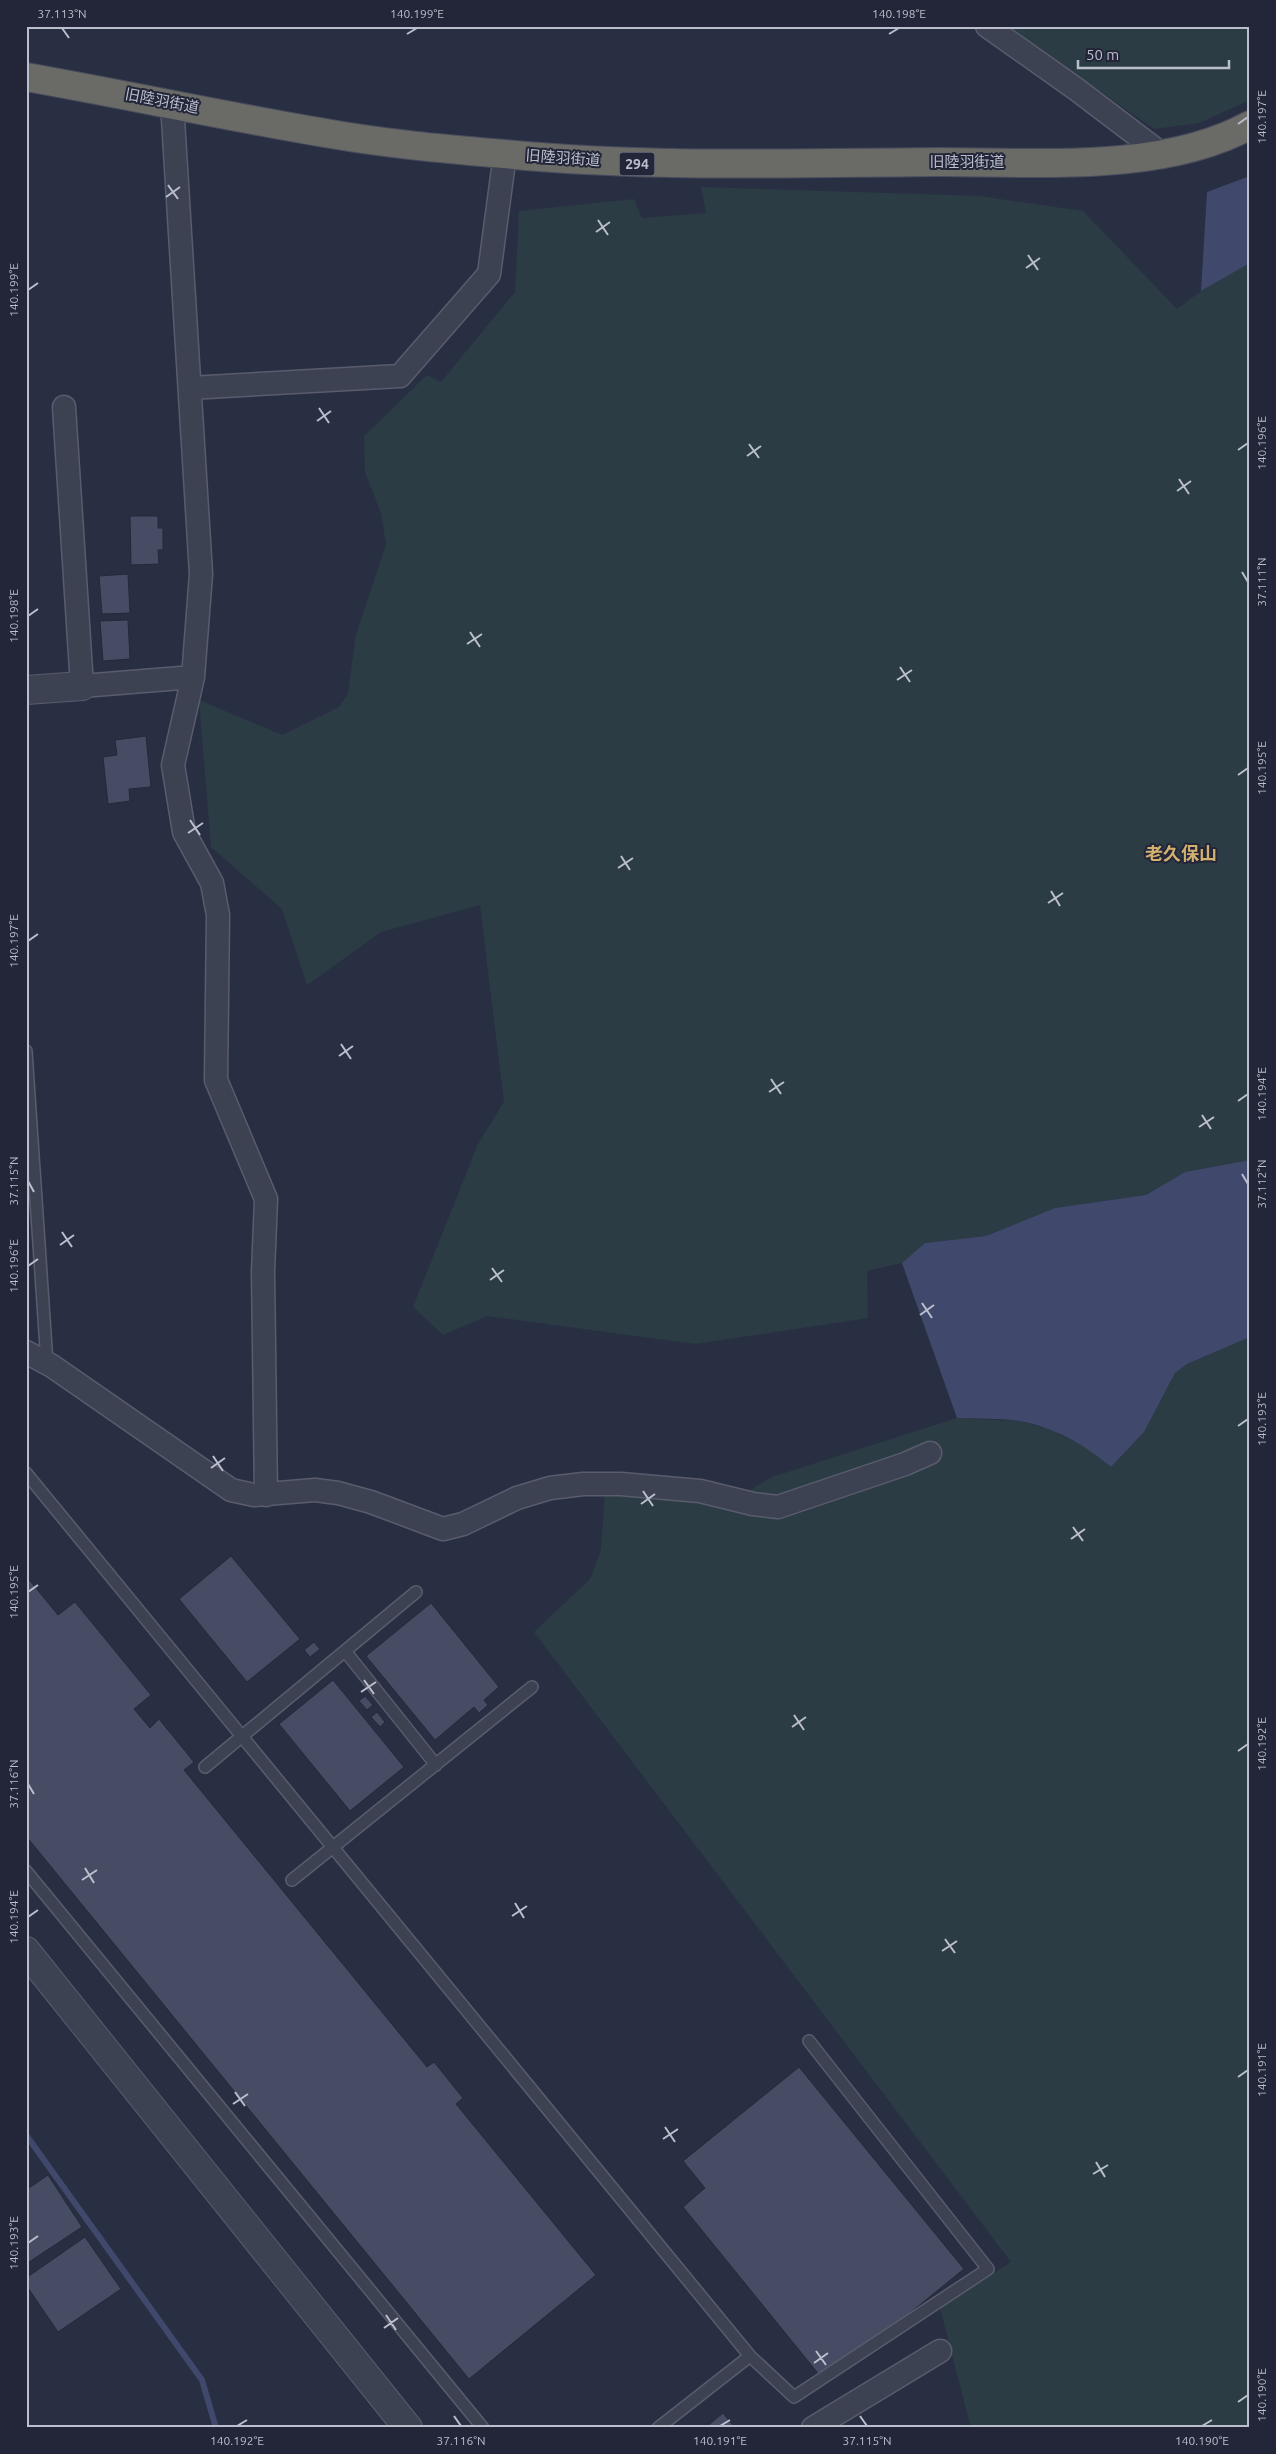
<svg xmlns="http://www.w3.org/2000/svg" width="1276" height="2454" font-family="Ubuntu,'Noto Sans JP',sans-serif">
  <rect width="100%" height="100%" fill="#292f43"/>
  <path fill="#2b3c44" d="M1007 26H1250V100L1199 123 1154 129Z
    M701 187 979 196 1083 211 1177 309 1201 291 1250 263V1160L1185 1172 1146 1195 1055 1208 986 1236 925 1243 902 1263 867 1271 868 1318 695 1344 487 1316 443 1335 413 1307 478 1144 504 1102 480 905 381 932 307 985 282 909 211 847 199 700 282 735 339 707 348 694 356 634 386 544 381 513 365 472 364 436 427 375 441 382 515 292 519 211 634 199 642 218 706 213Z
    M1250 1337V2428H971L940 2308 1011 2262 534 1632 590 1579 601 1550 605 1491 723 1506 772 1477 957 1418 1019 1421 1048 1429 1089 1448 1111 1467 1144 1432 1175 1373 1187 1364Z"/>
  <path fill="#40496b" d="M1250 176V263L1201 291 1207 192Z
    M1250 1160V1337L1187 1364 1175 1373 1144 1432 1111 1467C1085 1445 1054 1427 1019 1421 999 1418 978 1419 957 1418L902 1263 925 1243 986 1236 1055 1208 1146 1195 1185 1172Z"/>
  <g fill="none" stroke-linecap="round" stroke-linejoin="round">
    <path stroke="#40496b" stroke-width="6" d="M26 2135 202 2380 216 2428"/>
  </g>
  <path fill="#464c63" stroke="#24283a" d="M130 516H158V528H163V550H158L159 564 131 565Z
    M128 574 130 613 102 614 99 576Z
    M128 620 130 659 103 661 100 621Z
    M146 736 151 787 129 789 130 801 108 804 103 757 117 755 115 740Z
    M231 1556 300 1639 247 1682 179 1599Z
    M26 1576 58 1615 75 1602 151 1695 134 1709 150 1728 159 1719 194 1762 184 1770 427 2067 434 2062 463 2098 456 2104 596 2275 469 2379 26 1836Z
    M431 1603 499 1687 484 1700 488 1705 479 1713 474 1707 435 1740 366 1656Z
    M314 1642 320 1649 310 1657 304 1650Z
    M333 1680 404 1767 350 1811 279 1724Z
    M365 1696 373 1705 367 1710 359 1701Z
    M377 1712 385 1722 380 1727 371 1717Z
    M799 2067 964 2269 825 2382 683 2207 705 2188 683 2161Z
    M48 2175 82 2227 26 2264V2190Z
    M85 2237 121 2289 58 2332 26 2285V2278Z
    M723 2413 735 2428H705Z"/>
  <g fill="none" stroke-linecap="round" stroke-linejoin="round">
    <defs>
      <path id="service" d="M26 1051 47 1363
        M26 1473 750 2356 658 2428
        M345 1651 436 1765
        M205 1767 416 1592
        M26 1871 483 2428
        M292 1880 532 1687
        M750 2356 794 2397 988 2269 809 2041"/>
      <path id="minor" d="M987 26 1076 89 1163 155
        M172 103 201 574 193 677 173 765 184 832 212 883 218 915 216 1080 266 1199 263 1272 266 1495
        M190 388 400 376 489 274 505 154
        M64 407 82 686 193 677
        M26 1352 52 1366 231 1490 254 1495 315 1490 338 1493 371 1502 443 1529 463 1524 517 1498 550 1488 583 1484H621L700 1491 753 1504 778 1507 905 1464 930 1453
        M813 2428 940 2351"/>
      <path id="tertiary" d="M26 690 82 686
        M26 1951 408 2428"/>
      <path id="trunk" d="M26 77C128 95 229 117 331 134 388 144 447 149 504 154 649 168 794 163 939 162 1036 162 1163 173 1250 125"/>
    </defs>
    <use href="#service" stroke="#595c6d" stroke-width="14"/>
    <use href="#minor" stroke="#595c6d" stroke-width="25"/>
    <use href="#tertiary" stroke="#595c6d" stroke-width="30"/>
    <use href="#trunk" stroke="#484c5d" stroke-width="30"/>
    <use href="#service" stroke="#3d4253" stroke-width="11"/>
    <use href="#minor" stroke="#3d4253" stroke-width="22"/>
    <use href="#tertiary" stroke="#3d4253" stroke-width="28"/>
    <use href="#trunk" stroke="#6a6a66" stroke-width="28"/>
  </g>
  <path fill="none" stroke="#bbbecc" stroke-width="2" d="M62 28 69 38M407 34 417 28M889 34 899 28M1238 124 1248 117M168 185 178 199M166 197 180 187M598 220 608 235M596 232 610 222M1028 255 1038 270M1026 268 1040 258M28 290 38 283M319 408 329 423M317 421 331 411M749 444 759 458M1238 450 1248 443M747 456 761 446M1179 479 1189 494M1177 491 1191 481M1242 572 1248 582M28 616 38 609M470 632 480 647M467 644 482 634M900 667 910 682M897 680 912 670M1238 775 1248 768M190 820 200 835M188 833 203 823M621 856 630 870M618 868 633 858M1051 891 1060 906M1048 903 1063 893M28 941 38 934M341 1044 351 1059M339 1056 353 1046M771 1079 781 1094M769 1092 784 1082M1238 1101 1248 1094M1202 1115 1211 1129M1199 1127 1214 1117M1242 1174 1248 1184M28 1181 34 1192M62 1232 72 1247M60 1245 74 1235M28 1266 38 1259M492 1268 502 1282M490 1280 504 1270M922 1303 932 1318M920 1315 934 1305M1238 1426 1248 1419M213 1456 223 1471M211 1468 225 1458M643 1491 653 1506M641 1504 655 1494M1073 1527 1083 1541M1071 1539 1085 1529M28 1592 38 1585M364 1680 374 1694M361 1692 376 1682M794 1715 804 1730M792 1727 806 1717M1238 1751 1248 1744M28 1784 34 1794M85 1868 94 1883M82 1880 97 1870M515 1903 524 1918M512 1916 527 1906M28 1917 38 1910M945 1939 955 1953M942 1951 957 1941M1238 2077 1248 2070M235 2092 245 2106M233 2104 248 2094M665 2127 675 2142M663 2139 678 2129M1096 2162 1105 2177M1093 2174 1108 2165M28 2243 38 2236M386 2315 396 2330M384 2328 398 2318M816 2351 826 2365M814 2363 828 2353M1238 2402 1248 2395M454 2416 461 2426M860 2416 867 2426M237 2426 247 2420M720 2426 730 2420M1202 2426 1212 2420"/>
  <g text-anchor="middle" stroke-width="4" stroke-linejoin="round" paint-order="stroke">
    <rect fill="#222638" stroke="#8d90a0" stroke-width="1" x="619.5" y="152.5" width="35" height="23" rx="4"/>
    <g font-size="14" font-weight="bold" fill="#bbbecc">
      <text x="637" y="169">294</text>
    </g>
    <g font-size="15" fill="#bbbecc" stroke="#222638">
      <text transform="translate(162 101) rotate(11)" y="5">旧陸羽街道</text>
      <text transform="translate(563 158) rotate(4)" y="5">旧陸羽街道</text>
      <text x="967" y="167">旧陸羽街道</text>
    </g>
    <g font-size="18" font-weight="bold" fill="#d2b070" stroke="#222638">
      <text x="1181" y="860">老久保山</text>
    </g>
  </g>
  <rect width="1276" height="2454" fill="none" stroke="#222638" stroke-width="55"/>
  <path d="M1078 60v8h151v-8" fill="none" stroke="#bbbecc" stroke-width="2.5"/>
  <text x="1086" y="60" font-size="15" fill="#bbbecc" stroke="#222638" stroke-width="4" paint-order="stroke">50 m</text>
  <rect x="28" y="28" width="1220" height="2398" fill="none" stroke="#bbbecc" stroke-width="2"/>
  <g font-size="12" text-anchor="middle" fill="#bbbecc">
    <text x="62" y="18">37.113°N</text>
    <text x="417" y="18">140.199°E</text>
    <text x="899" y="18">140.198°E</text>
    <text transform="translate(1262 117) rotate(-90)" y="4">140.197°E</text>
    <text transform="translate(14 290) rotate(-90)" y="4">140.199°E</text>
    <text transform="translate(1262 443) rotate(-90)" y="4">140.196°E</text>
    <text transform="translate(1262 582) rotate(-90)" y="4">37.111°N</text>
    <text transform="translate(14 616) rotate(-90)" y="4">140.198°E</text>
    <text transform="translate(1262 768) rotate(-90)" y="4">140.195°E</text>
    <text transform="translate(14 941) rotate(-90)" y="4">140.197°E</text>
    <text transform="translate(1262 1094) rotate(-90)" y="4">140.194°E</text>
    <text transform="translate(14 1181) rotate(-90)" y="4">37.115°N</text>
    <text transform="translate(1262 1184) rotate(-90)" y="4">37.112°N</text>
    <text transform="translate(14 1266) rotate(-90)" y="4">140.196°E</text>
    <text transform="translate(1262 1419) rotate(-90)" y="4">140.193°E</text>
    <text transform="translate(14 1592) rotate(-90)" y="4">140.195°E</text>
    <text transform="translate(1262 1744) rotate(-90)" y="4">140.192°E</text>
    <text transform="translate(14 1784) rotate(-90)" y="4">37.116°N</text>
    <text transform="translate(14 1917) rotate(-90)" y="4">140.194°E</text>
    <text transform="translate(1262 2070) rotate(-90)" y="4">140.191°E</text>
    <text transform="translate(14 2243) rotate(-90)" y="4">140.193°E</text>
    <text transform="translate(1262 2395) rotate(-90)" y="4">140.190°E</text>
    <text x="237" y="2445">140.192°E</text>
    <text x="461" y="2445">37.116°N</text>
    <text x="720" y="2445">140.191°E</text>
    <text x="867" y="2445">37.115°N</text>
    <text x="1202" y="2445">140.190°E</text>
  </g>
</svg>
